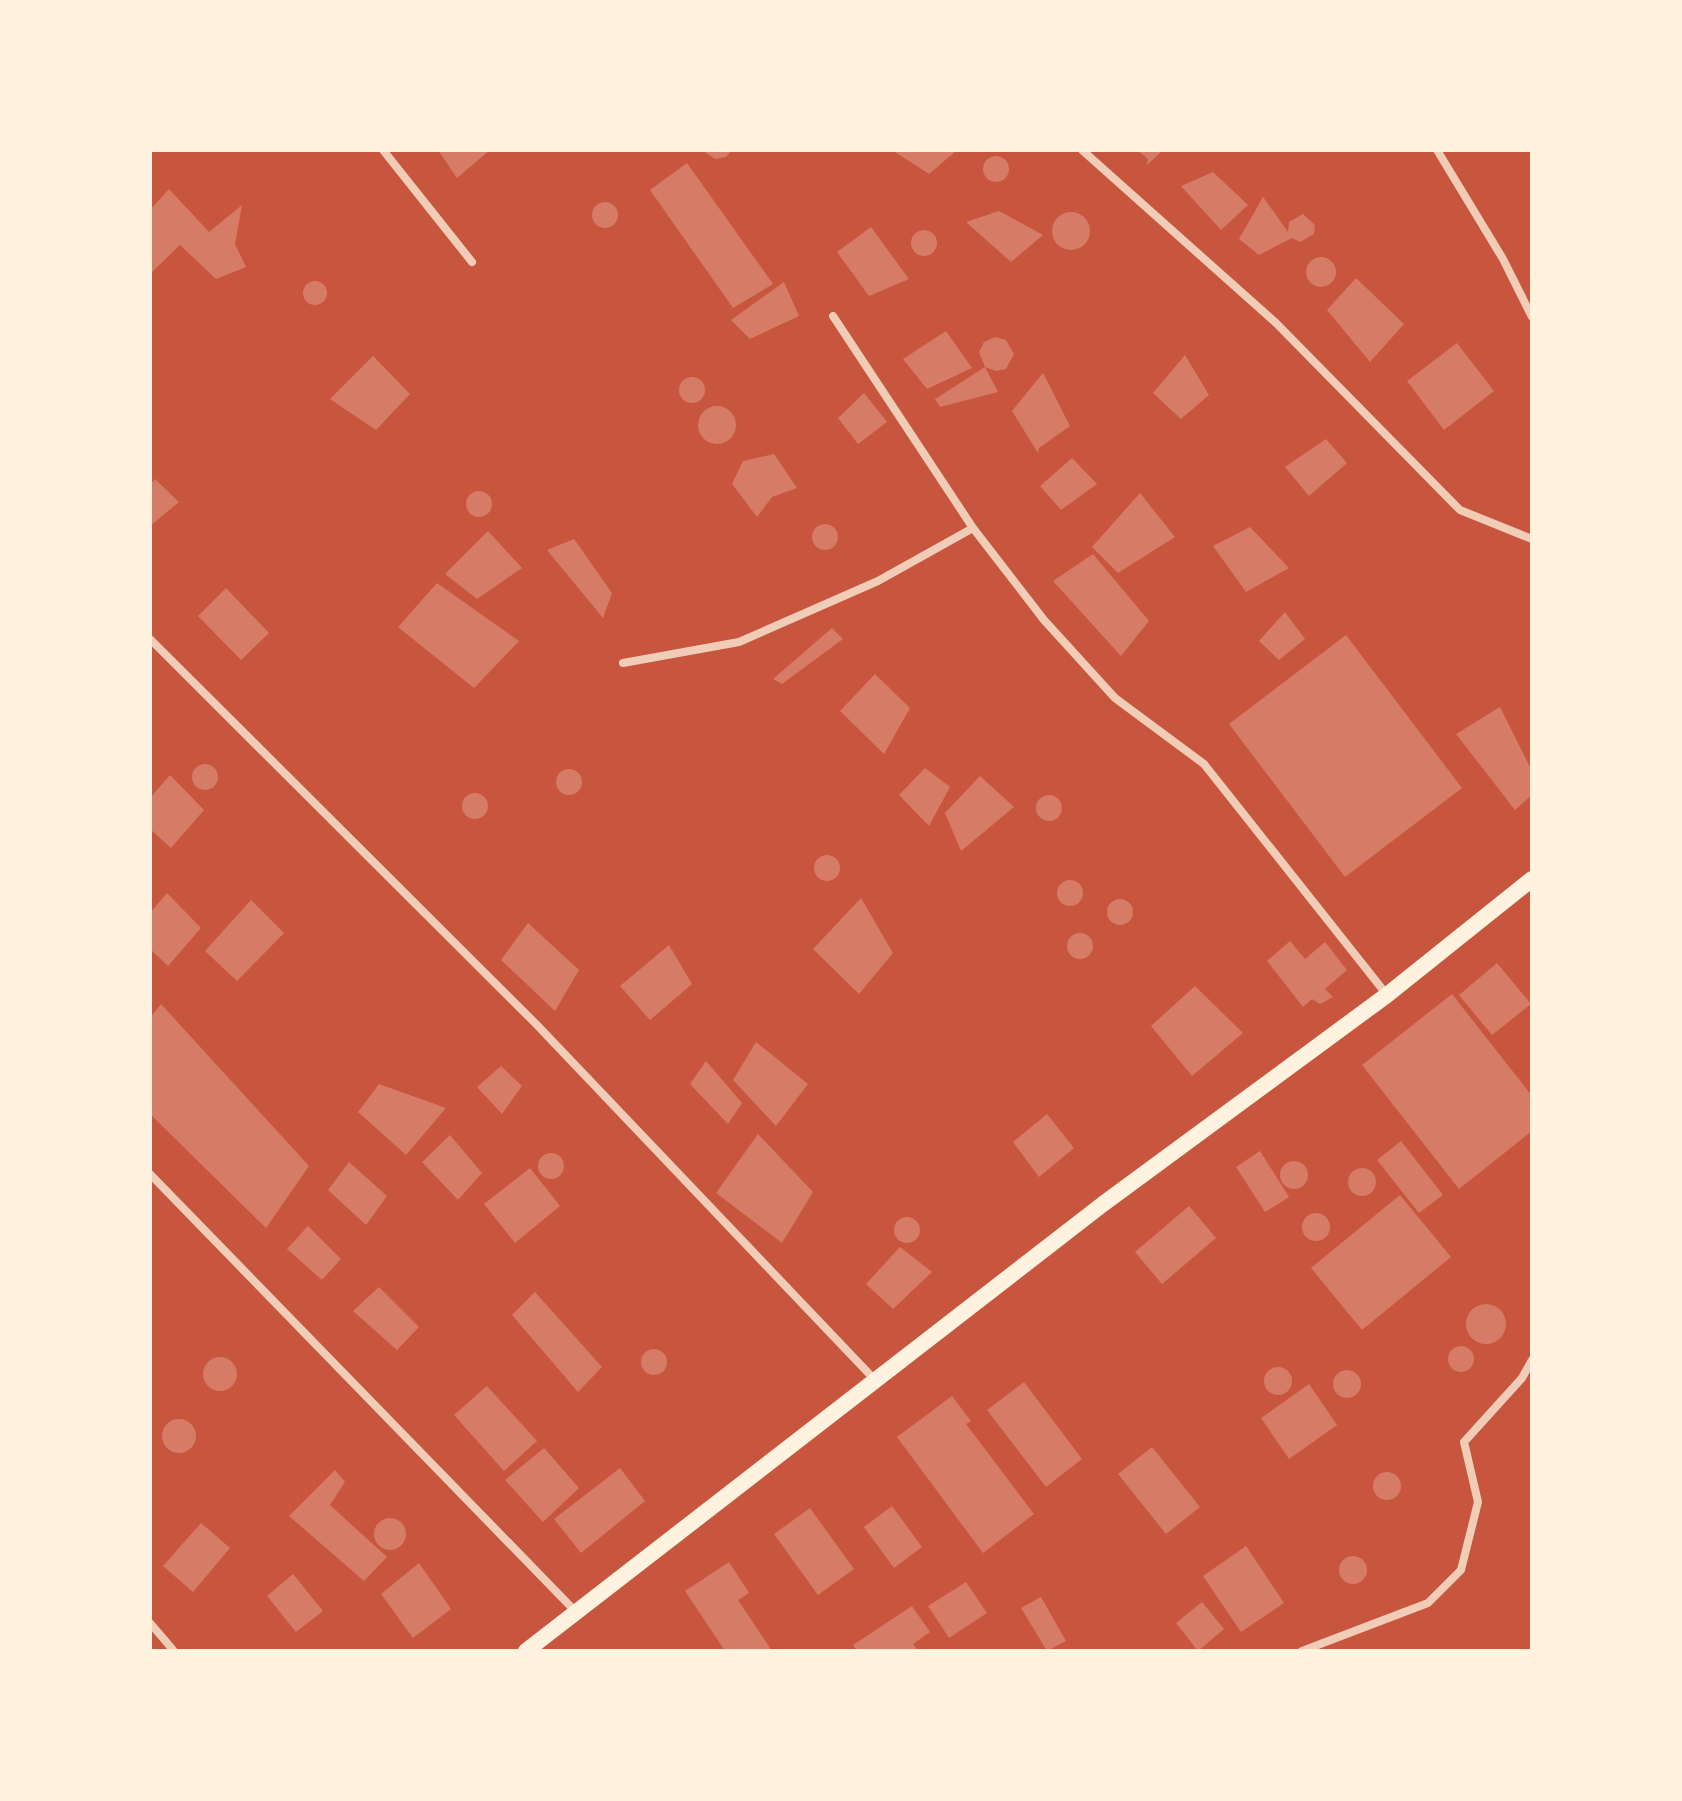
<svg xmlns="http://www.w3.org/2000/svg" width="1682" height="1801" font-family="Raleway,sans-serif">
  <rect width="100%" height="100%" fill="#c8553d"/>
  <path fill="#d67c66" d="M438 150H490L457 178Z
    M702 150H732L726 157 715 159Z
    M892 150H957L929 174Z
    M1137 150H1163L1147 165 1148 159Z
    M983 169a13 13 0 1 1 26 0a13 13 0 1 1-26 0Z
    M687 163 773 284 733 308 650 190Z
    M1213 172 1248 205 1221 230 1181 186Z
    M169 189 209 232 242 205 235 244 246 267 216 279 180 245 150 274V210Z
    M1263 197 1288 232 1289 222 1303 214 1315 225 1314 234 1300 242 1292 238 1259 255 1239 239Z
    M592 215a13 13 0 1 1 26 0a13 13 0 1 1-26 0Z
    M999 211 1043 235 1011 262 966 222Z
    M1052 231a19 19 0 1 1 38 0a19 19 0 1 1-38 0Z
    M871 227 909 279 869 296 837 252Z
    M911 243a13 13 0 1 1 26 0a13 13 0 1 1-26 0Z
    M1306 272a15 15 0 1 1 30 0a15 15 0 1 1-30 0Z
    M1356 278 1404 324 1370 362 1327 310Z
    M303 293a12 12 0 1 1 24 0a12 12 0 1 1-24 0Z
    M784 282 799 316 750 339 731 320Z
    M946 331 972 368 927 389 903 359Z
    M995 337 1006 340 1014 354 1006 369 996 371 985 367 998 392 940 407 935 399 985 367 979 352 984 342Z
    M1457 343 1494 391 1444 430 1407 381Z
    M1185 355 1209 395 1181 419 1153 393Z
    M373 356 410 394 376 430 330 399Z
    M1043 373 1070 426 1039 448 1038 453 1012 411Z
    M679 390a13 13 0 1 1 26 0a13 13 0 1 1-26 0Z
    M864 393 887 422 858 444 838 418Z
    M698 425a19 19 0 1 1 38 0a19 19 0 1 1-38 0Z
    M1326 439 1347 463 1309 496 1285 467Z
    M774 454 797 488 772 497 757 517 732 484 743 461Z
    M1072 458 1097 484 1061 510 1040 486Z
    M155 479 179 502 150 526V484Z
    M466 504a13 13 0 1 1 26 0a13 13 0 1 1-26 0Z
    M1140 493 1175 537 1118 573 1092 547Z
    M812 537a13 13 0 1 1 26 0a13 13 0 1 1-26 0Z
    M1250 527 1289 568 1246 592 1213 546Z
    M488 531 522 568 477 599 445 574Z
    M574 539 612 593 603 618 547 550Z
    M1093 554 1149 621 1121 656 1053 581Z
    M437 583 519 641 474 688 398 627Z
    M226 588 269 633 241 660 198 616Z
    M1285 612 1305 639 1279 660 1259 641Z
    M832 628 843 639 782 684 773 679Z
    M1346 635 1462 788 1345 877 1229 724Z
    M875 674 910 708 884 754 840 711Z
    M1500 707 1532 771V795L1515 810 1456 734Z
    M192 777a13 13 0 1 1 26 0a13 13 0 1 1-26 0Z
    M925 768 950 787 929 826 899 795Z
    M556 782a13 13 0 1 1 26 0a13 13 0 1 1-26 0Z
    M170 775 204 810 171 848 150 829V798Z
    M980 776 1014 807 961 851 945 813Z
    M462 806a13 13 0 1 1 26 0a13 13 0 1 1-26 0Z
    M1036 808a13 13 0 1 1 26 0a13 13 0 1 1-26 0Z
    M814 868a13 13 0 1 1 26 0a13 13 0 1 1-26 0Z
    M1057 893a13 13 0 1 1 26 0a13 13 0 1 1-26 0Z
    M167 893 201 928 168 966 150 949V913Z
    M861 898 893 953 859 994 813 949Z
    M1107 912a13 13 0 1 1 26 0a13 13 0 1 1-26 0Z
    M251 900 284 933 237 981 205 951Z
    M528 923 579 970 555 1011 501 960Z
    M1067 946a13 13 0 1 1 26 0a13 13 0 1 1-26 0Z
    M1290 941 1305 959 1325 942 1347 970 1325 989 1333 997 1320 1004 1312 999 1303 1007 1267 961Z
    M669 945 692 984 650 1020 620 986Z
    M1497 963 1531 1004 1492 1035 1459 995Z
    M1195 986 1243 1033 1192 1076 1151 1026Z
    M1452 994 1532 1096V1131L1459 1189 1362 1065Z
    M161 1004 309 1166 266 1228 150 1114V1018Z
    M756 1042 808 1084 776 1126 733 1080Z
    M706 1061 742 1103 728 1124 690 1084Z
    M501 1066 522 1086 502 1114 477 1087Z
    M379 1084 446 1108 406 1155 358 1112Z
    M1047 1114 1074 1148 1039 1177 1013 1142Z
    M758 1134 813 1192 782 1243 716 1193Z
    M450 1135 482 1173 458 1200 422 1162Z
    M1401 1141 1443 1195 1419 1213 1377 1160Z
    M1260 1151 1289 1197 1265 1212 1236 1167Z
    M538 1166a13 13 0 1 1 26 0a13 13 0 1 1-26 0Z
    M1280 1175a14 14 0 1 1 28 0a14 14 0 1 1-28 0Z
    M349 1162 387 1196 366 1225 328 1190Z
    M530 1168 560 1206 515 1243 484 1204Z
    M1348 1182a14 14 0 1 1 28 0a14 14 0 1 1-28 0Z
    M1400 1195 1451 1257 1362 1330 1311 1268Z
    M1189 1206 1216 1238 1162 1284 1135 1252Z
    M1302 1227a14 14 0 1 1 28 0a14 14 0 1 1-28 0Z
    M894 1230a13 13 0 1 1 26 0a13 13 0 1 1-26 0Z
    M308 1226 341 1259 322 1280 287 1249Z
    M900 1247 932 1272 893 1309 866 1284Z
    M379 1287 419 1327 397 1350 353 1311Z
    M535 1292 602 1367 578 1392 512 1315Z
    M1466 1324a20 20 0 1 1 40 0a20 20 0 1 1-40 0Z
    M1448 1359a13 13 0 1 1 26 0a13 13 0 1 1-26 0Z
    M641 1362a13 13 0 1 1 26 0a13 13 0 1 1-26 0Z
    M203 1374a17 17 0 1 1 34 0a17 17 0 1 1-34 0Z
    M1264 1381a14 14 0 1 1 28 0a14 14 0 1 1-28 0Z
    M1333 1384a14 14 0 1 1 28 0a14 14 0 1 1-28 0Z
    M1024 1382 1082 1459 1046 1487 987 1410Z
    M1309 1384 1337 1425 1289 1459 1261 1418Z
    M487 1386 537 1441 504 1471 454 1415Z
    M952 1396 971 1421 966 1424 1034 1514 983 1553 897 1437Z
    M162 1436a17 17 0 1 1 34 0a17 17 0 1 1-34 0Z
    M1152 1447 1200 1507 1166 1534 1118 1474Z
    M544 1448 579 1488 543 1522 505 1480Z
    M620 1468 645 1501 581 1553 554 1519Z
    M335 1470 345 1482 330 1505 387 1557 364 1581 289 1516Z
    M1373 1486a14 14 0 1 1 28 0a14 14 0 1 1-28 0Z
    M892 1506 922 1547 894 1568 864 1527Z
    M810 1508 854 1569 818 1595 774 1534Z
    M374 1534a16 16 0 1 1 32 0a16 16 0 1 1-32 0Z
    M201 1523 230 1548 193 1592 163 1566Z
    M1246 1546 1284 1603 1241 1632 1203 1576Z
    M1339 1570a14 14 0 1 1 28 0a14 14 0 1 1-28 0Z
    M729 1562 749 1593 738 1600 772 1651H725L685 1591Z
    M419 1563 451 1609 413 1638 381 1594Z
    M293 1574 323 1611 296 1632 267 1596Z
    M966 1582 987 1613 949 1638 928 1606Z
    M1041 1597 1066 1641 1047 1651 1021 1608Z
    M1202 1602 1224 1629 1198 1651 1176 1623Z
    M912 1606 930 1632 913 1644 918 1651H857L853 1645Z"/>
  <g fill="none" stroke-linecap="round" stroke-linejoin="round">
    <path stroke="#f1ccb7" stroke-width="8" d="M383 150 472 262
      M1082 150 1276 323 1460 510 1532 539
      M1437 150 1503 259 1532 317
      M833 316 973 528 1044 620 1115 698 1204 764 1387 995
      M150 639 537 1025 875 1380
      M623 663 739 642 878 581 973 528
      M150 1174 576 1612
      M150 1623 174 1651
      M1302 1651 1428 1603 1461 1570 1478 1502 1464 1442 1522 1378 1532 1360"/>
    <path stroke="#fff3e0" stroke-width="16" d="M526 1651 1103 1204 1387 995 1532 879"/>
  </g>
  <rect width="1682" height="1801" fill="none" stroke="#fff3e0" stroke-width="304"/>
</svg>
